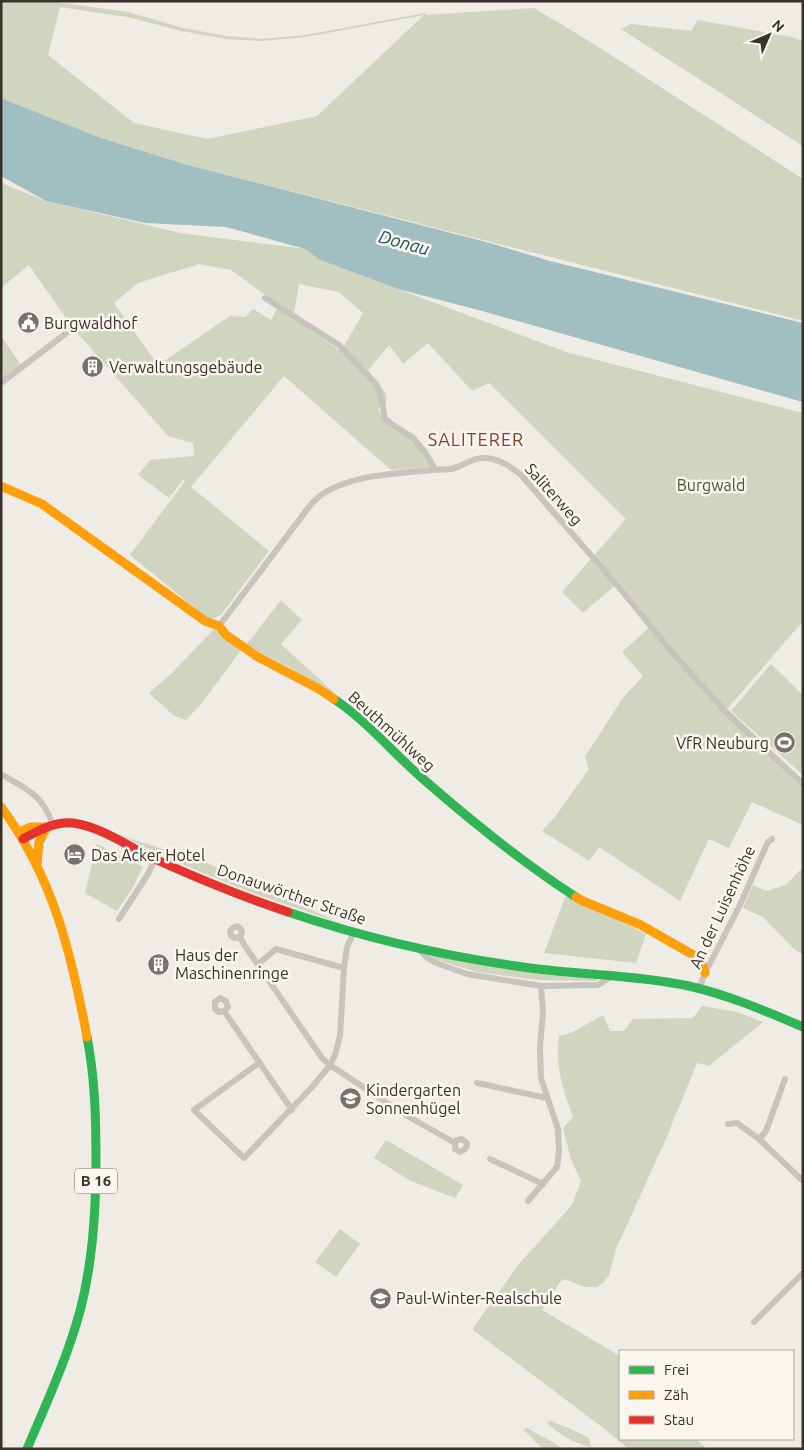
<svg xmlns="http://www.w3.org/2000/svg" width="804" height="1450" font-family="Ubuntu,sans-serif">
  <rect width="100%" height="100%" fill="#efebe5"/>
  <path fill="#cfd5bf" fill-rule="evenodd" d="M1 1H47L128 12 183 28 226 36 262 39 305 35 425 13 426 15 534 8 589 41 803 179V321L188 165 101 138 1 98ZM60 7 127 17 182 31 226 39 262 41 306 37 424 15 317 116 207 139 134 123 48 55Z
    M698 20 791 37 803 41V146L621 29 631 24 691 31Z
    M1 183 46 201 180 233 305 249 320 260 566 352 803 413V621L728 708H725L803 787V825L752 802 729 848 709 839 680 901 599 847 589 861 542 831 555 817 589 769 585 757 622 699 643 676 622 652 653 624 619 582 583 613 562 592 626 519 489 383 472 391 428 343 403 364 389 345 368 370 386 394V404L378 408C386 430 395 425 409 438 418 446 425 457 432 467L391 470 284 376 191 487 269 551 221 615 214 618H207L130 555 185 481 183 480 169 498 138 475 150 460 194 456 193 443 168 436 73 328 29 265 1 288ZM199 264 231 270 279 305 271 320 253 309 245 317 230 316 158 365 114 303 138 283ZM299 284 339 292 363 313 341 351 293 319Z
    M1 336 21 365 1 380Z
    M281 600 302 620 281 644 341 699 294 670 246 645Z
    M214 629 241 650 202 703 186 720 173 715 149 693 171 674Z
    M771 664 803 695V775L731 711Z
    M116 834 215 866 338 922 255 894 196 870Z
    M97 844 143 867 132 889 117 911 85 893Z
    M803 867V954L794 949 763 917 743 908 753 885 766 891 786 885Z
    M566 895 646 934 636 963 544 953Z
    M432 954 597 979V981L538 980 477 972 431 958Z
    M702 1006 737 1012 763 1022 709 1066 697 1063 665 1141 616 1249 609 1275 604 1282 597 1287H584L565 1279 560 1282 542 1310 620 1356V1439H696L707 1449H629L602 1427 473 1330 475 1325 519 1264 572 1205 581 1181 571 1160 563 1128 573 1117C564 1092 554 1064 559 1036L571 1033 603 1015 610 1031H624L633 1019 693 1018Z
    M386 1140 463 1185 455 1198 411 1181 374 1158Z
    M340 1229 360 1244 336 1277 315 1262Z
    M550 1421 571 1429 589 1438 591 1447C574 1443 560 1435 547 1423Z
    M527 1428 556 1444 561 1449H543L523 1429Z"/>
  <path fill="#a1bfc0" d="M1 98 101 138 188 165 490 243 550 261 803 323V402L482 311 398 289 320 260 305 249 226 227 145 223 46 201 1 176Z"/>
  <g fill="none" stroke-linecap="round" stroke-linejoin="round">
    <path stroke="#c9c3bd" stroke-width="6" d="M265 298 339 345 376 384 381 397 385 419 393 425 412 437 425 452 435 469
      M1 383 73 328
      M219 626 312 503C316 500 319 496 324 493 352 475 398 473 432 470 438 469 445 470 451 469 462 467 471 458 483 458 498 458 510 466 521 475L623 592 676 657 726 712 803 784
      M1 774C28 790 42 794 53 825
      M119 919 148 874 155 859
      M240 937 235 938 231 936 230 931 233 928 237 926 241 929 242 933 240 937 243 943 322 1058 330 1065 402 1113 455 1143V1149L460 1152C465 1149 467 1149 467 1143L462 1139 457 1140 455 1143
      M418 948 426 957 436 963 467 974 541 986 598 985 611 977
      M258 964 276 949 344 968
      M699 989 705 973 740 905 766 846 768 842 772 839
      M224 1011 219 1012 215 1009V1002L220 998 226 1001 228 1007 224 1011 292 1110
      M259 1063 194 1110 244 1158 313 1086 330 1065 335 1055 340 1036 344 968 347 947 354 932
      M477 1083 547 1098
      M728 1124 737 1123 759 1139 803 1181
      M759 1139 766 1131 785 1079
      M490 1159 543 1184
      M528 1201 557 1167 559 1151 558 1129 541 1078 540 1047 543 1012 541 986
      M754 1322 803 1273"/>
    <path stroke="#30b455" stroke-width="9" d="M334 699C367 721 392 752 422 778 471 821 522 862 576 897
      M288 912C362 937 439 955 516 966 573 975 632 974 689 986 728 995 766 1011 803 1027
      M27 1449C46 1404 67 1359 80 1311 93 1262 96 1211 96 1161 96 1119 95 1078 87 1037"/>
    <path stroke="#ff9f0a" stroke-width="9" d="M1 486 42 504 205 621 219 626 226 635 258 657 317 688 334 699
      M1 807C53 877 71 952 87 1037
      M19 832 31 827H44
      M37 864 39 842 47 827
      M576 897 583 901 641 925 695 956 703 966 705 973"/>
    <path stroke="#e5322d" stroke-width="9" d="M23 839C38 831 55 821 73 823 103 827 130 848 157 860 199 879 243 897 288 912"/>
  </g>
  <defs>
    <symbol id="civic-disc" viewBox="-11 -11 22 22"><circle r="9.5" fill="#79726c" stroke="#faf5ee"/><path d="M-.6-6.5H3V-4.5H.6V-3L4-1V1h2V6H-6V1h2V-1L-.6-3ZM-1.2 2.5V6h2.4V2.5Z" fill="#fff"/></symbol>
    <symbol id="building-disc" viewBox="-11 -11 22 22"><circle r="9.5" fill="#79726c" stroke="#faf5ee"/><path d="M-4-6H4V6H1V3H-1V6H-4ZM-2.5-4.3h1.7v1.8h-1.7ZM.8-4.3h1.7v1.8H.8ZM-2.5-1h1.7V.8h-1.7ZM.8-1h1.7V.8H.8Z" fill="#fff"/></symbol>
    <symbol id="stadium-disc" viewBox="-11 -11 22 22"><circle r="9.5" fill="#79726c" stroke="#faf5ee"/><path d="M0-5a6.5 5 0 1 0 0 10a6.5 5 0 1 0 0-10ZM-3.5-1.8h7v3.6h-7Z" fill="#fff"/></symbol>
    <symbol id="hotel-disc" viewBox="-11 -11 22 22"><circle r="9.5" fill="#79726c" stroke="#faf5ee"/><path d="M-6-4.5h1.5V1H6V5H4.5V3h-9V5H-6ZM-4 0a1.8 1.8 0 1 1 3.6 0ZM.5 0V-2.5h3Q6-2.5 6 0Z" fill="#fff"/></symbol>
    <symbol id="school-disc" viewBox="-11 -11 22 22"><circle r="9.5" fill="#79726c" stroke="#faf5ee"/><path d="M0-5L7-2L0 1L-7-2ZM-4 1L0 2.5L4 1V4Q0 6-4 4Z" fill="#fff"/></symbol>
  </defs>
  <g fill-rule="evenodd">
    <use href="#civic-disc" x="16" y="310" width="25" height="25"/>
    <use href="#building-disc" x="80" y="354" width="25" height="25"/>
    <use href="#stadium-disc" x="772" y="730" width="25" height="25"/>
    <use href="#hotel-disc" x="62" y="842" width="25" height="25"/>
    <use href="#building-disc" x="146" y="952" width="25" height="25"/>
    <use href="#school-disc" x="338" y="1086" width="25" height="25"/>
    <use href="#school-disc" x="368" y="1286" width="25" height="25"/>
  </g>
  <g text-anchor="middle" stroke-width="5" stroke-linejoin="round" paint-order="stroke">
    <rect fill="#faf5ee" stroke="#746c66" stroke-width="1" x="75" y="1168.5" width="42" height="25" rx="4"/>
    <g font-size="15" font-weight="bold" fill="#3a312b">
      <text x="96" y="1186">B 16</text>
    </g>
    <g font-size="16" fill="#3a312b" stroke="#faf5ee" text-anchor="start">
      <text x="44" y="329">Burgwaldhof</text>
      <text x="109" y="373">Verwaltungsgebäude</text>
      <text x="769" y="749" text-anchor="end">VfR Neuburg</text>
      <text x="91" y="861">Das Acker Hotel</text>
      <text x="175" y="961">Haus der<tspan x="175" dy="18">Maschinenringe</tspan></text>
      <text x="366" y="1096">Kindergarten<tspan x="366" dy="18">Sonnenhügel</tspan></text>
      <text x="396" y="1304">Paul-Winter-Realschule</text>
    </g>
    <g font-size="16" fill="#47582f" stroke="#faf5ee">
      <text x="711" y="491">Burgwald</text>
    </g>
    <g font-size="16" fill="#3a312b" stroke="#faf5ee">
      <text transform="translate(554 494) rotate(48)" y="6">Saliterweg</text>
      <text transform="translate(392 731) rotate(42)" y="6">Beuthmühlweg</text>
      <text transform="translate(292 894) rotate(19)" y="6">Donauwörther Straße</text>
      <text transform="translate(722 907) rotate(-65)" y="6">An der Luisenhöhe</text>
    </g>
    <g font-size="18" font-style="italic" fill="#20545c" stroke="#faf5ee">
      <text transform="translate(404 243) rotate(15)" y="6">Donau</text>
    </g>
    <g font-size="18" letter-spacing="1" fill="#884225" stroke="#faf5ee">
      <text x="476" y="446">SALITERER</text>
    </g>
  </g>
  <rect width="804" height="1450" fill="none" stroke="#3a312b" stroke-width="5"/>
  <rect x="619" y="1350" width="175" height="90" fill="#faf5ee" stroke="#ada7a0"/>
  <rect x="629" y="1366" width="25" height="8" fill="#30b455" stroke="#ada7a0"/>
  <text x="664" y="1375" font-size="15" fill="#3a312b">Frei</text>
  <rect x="629" y="1391" width="25" height="8" fill="#ff9f0a" stroke="#ada7a0"/>
  <text x="664" y="1400" font-size="15" fill="#3a312b">Zäh</text>
  <rect x="629" y="1416" width="25" height="8" fill="#e5322d" stroke="#ada7a0"/>
  <text x="664" y="1425" font-size="15" fill="#3a312b">Stau</text>
  <g transform="translate(769 35) rotate(45)" stroke="#faf5ee" stroke-width="4" paint-order="stroke">
  <path d="M0-4L9 19L0 12L-9 19Z" fill="#3a312b"/>
  <text y="-8" font-size="14" font-weight="bold" text-anchor="middle" fill="#3a312b">N</text>
  </g>
</svg>
